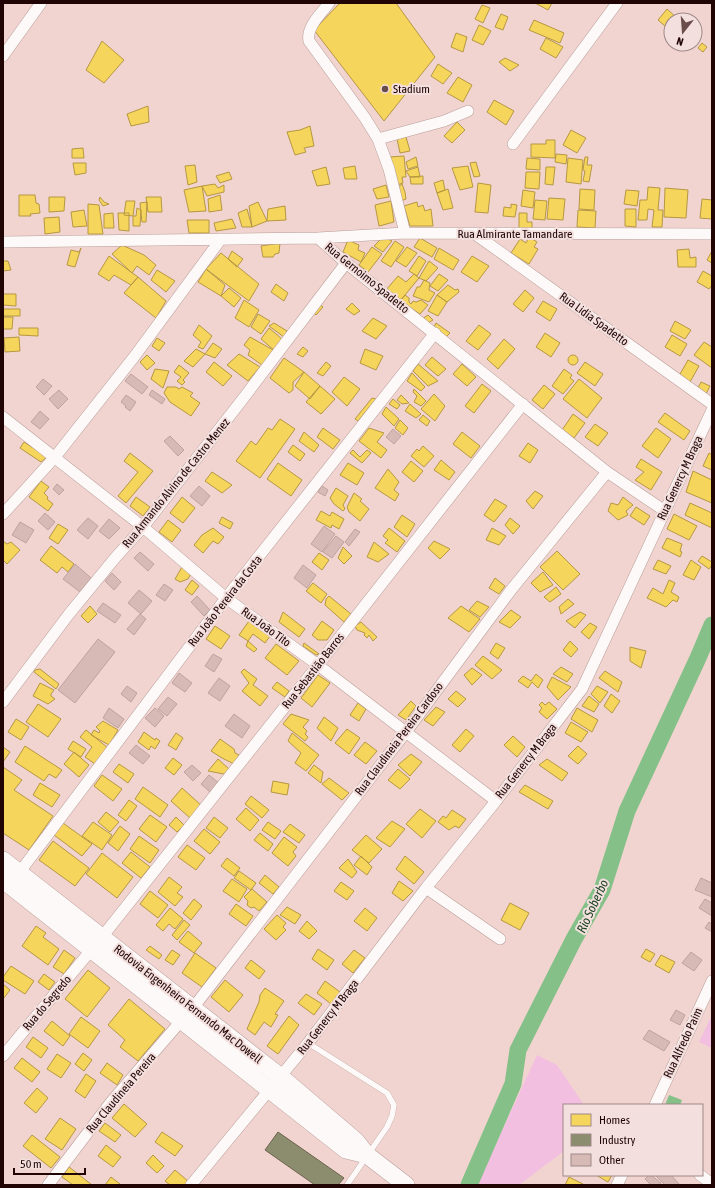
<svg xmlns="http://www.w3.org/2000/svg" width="715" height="1188" font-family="'Asap Condensed',sans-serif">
  <rect width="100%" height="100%" fill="#f1d4cf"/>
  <path fill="#f2bfe1" d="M712 1015V1048L699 1042Z
    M537 1055 557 1065 584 1105H564V1151L519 1185H477Z"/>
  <path fill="#85c088" d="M669 1095 682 1100 680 1105H665Z"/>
  <path fill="#f6d55c" stroke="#b69742" d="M340 3H396L435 57 384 121 314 30Z
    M535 3H552L548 10Z
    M482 5 490 8 483 23 475 19Z
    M667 9 677 18V20H671V27L666 24 665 26 658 20Z
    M501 14 508 17 503 30 495 27Z
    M534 20 564 33 560 43 529 30Z
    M479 25 491 31 483 45 472 40Z
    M456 33 467 37 463 52 451 47Z
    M546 38 563 47 556 58 540 49Z
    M102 41 124 60 104 83 86 70Z
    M702 43 707 47 703 52 698 48Z
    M505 58 519 65 510 71 499 62Z
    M438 64 452 73 443 84 431 76Z
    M458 77 472 85 463 102 447 93Z
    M494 100 514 111 506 125 487 112Z
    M148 106 149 122 131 126 127 114Z
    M457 122 465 130 452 143 444 136Z
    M310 126 314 146 304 148 306 152 295 155 287 132 300 130Z
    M571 130 586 138 577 153 563 145Z
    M406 137 410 151 400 153 397 139Z
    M546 140H555V158L531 157V144H546Z
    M83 148 84 158H72V149Z
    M556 154 567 155 566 164 555 162Z
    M404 156 406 177H402L403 183 397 185 390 157Z
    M416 157 418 166 408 169 406 162Z
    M585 157H588L587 165H592L589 182 583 181 585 171 583 170Z
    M527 158 540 159V170L526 169Z
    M568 158 583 160 581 184 566 182Z
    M476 162 480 176 474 177 470 163Z
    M73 163H86V173L75 175Z
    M195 165 197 182 188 185 185 166Z
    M355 166 357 179H345L343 168Z
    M468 166 473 187 460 190 452 168Z
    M326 167 330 184 317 186 312 171Z
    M418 167 420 177H410L406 171Z
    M546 167H555L553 185 545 184Z
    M229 172 232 179 220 183 216 176Z
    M526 172H540L539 189 525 188Z
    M423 176V184H411L410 177Z
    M443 180 445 190 437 193 434 183Z
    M478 183 491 185 488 213 475 212Z
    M215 184 218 188 224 185V192L207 196 202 186Z
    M402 184 405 192 406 199 401 201 397 188Z
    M386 185 389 197 377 199 373 189Z
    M202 186 206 211 189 212 184 190Z
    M648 187 660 188 658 210H663L662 227H652L654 210 648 209 647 220H638L640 200H647Z
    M665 188 688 190 686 218 664 217Z
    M448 189 453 208 443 210 437 193Z
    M580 189 595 190 594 210 579 209Z
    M523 190 535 192 533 208 521 206Z
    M626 190 639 191 637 206 624 204Z
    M19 195H35L36 203 39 204 40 213 30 214 31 216H19Z
    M220 195 222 210 209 212 208 199Z
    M49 197H65L64 211 49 212Z
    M100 197 104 202 109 204 103 206 99 200Z
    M146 197H161L162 212H148Z
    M549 198 565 199 563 220 547 219Z
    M702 199 712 200V219L700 218Z
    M535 200 547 201 545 220 533 219Z
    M126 201H135L133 216 124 215Z
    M391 201 394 222 379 226 375 205Z
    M147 202 146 222H142L140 203Z
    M258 202 267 221 252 227 249 206Z
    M417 202 418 207 423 205 425 211 431 209 433 226H410L404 206Z
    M88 204 99 205 103 234H88Z
    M511 204 517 205 515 217 503 216 504 207 511 208Z
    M285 206 286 220 267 221 268 209Z
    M137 208 141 210 140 226H133V216H136Z
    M247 209 252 227H242L238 213Z
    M625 209H636V227L625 226Z
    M84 210 87 226 73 227 71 212Z
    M578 210 596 211 595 228 577 227Z
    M113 213 114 228H104V214Z
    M118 213H129V231L119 230Z
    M519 213H527V222H532V229H519Z
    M59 217 60 232 45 234 44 218Z
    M232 219 236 228 216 231 214 223Z
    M187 220H209V233H189Z
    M383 237 392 241 383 252 374 246Z
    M529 237 537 242 534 247 538 249 529 264 511 253 520 239 526 243Z
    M420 238 437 248 432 257 414 247Z
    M348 240 359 245 358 250 365 253 361 262 343 252Z
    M395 241 404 247 391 267 381 261Z
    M280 243 279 253 275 254 273 257H263L261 246Z
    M122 245 144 255 156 265 149 275 137 266 132 273 112 254Z
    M372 247 382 254 368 272 359 265Z
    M407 247 417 253 406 267 396 261Z
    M81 248 75 267 67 265 71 250 79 252Z
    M439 248 459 260 453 270 434 259Z
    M689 249 690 258 696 257V267H678L677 250Z
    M232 251 243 259 237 267 228 259Z
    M712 251V263L707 260Z
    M221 253 259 284 249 301 206 269Z
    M109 256 138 277 131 285 114 275 109 281 98 274Z
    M419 256 426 261 417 276 409 271Z
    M472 256 489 266 477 282 461 272Z
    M3 261H8L11 270 3 271Z
    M429 261 438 268 426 281 419 278Z
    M206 269 225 285 221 296 198 282Z
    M157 270 175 281 166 292 151 280Z
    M703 271 712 276V285L709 289 697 282Z
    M414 274 419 278 400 301 386 290 398 276 406 282Z
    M439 274 448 280 438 291 430 286Z
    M138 277 166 301 156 318 124 293Z
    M424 280 430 283 429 290 435 293 429 302 413 296 417 287H420Z
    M276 284 288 293 284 301 271 292Z
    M448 285 455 290 458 289 459 292 447 302 437 295Z
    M229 288 241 298 234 307 221 296Z
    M525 290 534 298 523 312 513 304Z
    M3 294H16V306L3 305Z
    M405 295 409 298V302L411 304 413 301 416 302 421 300 428 305 420 314 400 301Z
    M437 295 447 302 438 316 428 311Z
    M244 300 259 310 249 327 235 318Z
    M543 301 557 309 550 321 536 312Z
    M352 303 360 311 354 315 346 309Z
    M320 305 323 307 316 315 314 313Z
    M3 309H20V316H3Z
    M258 314 270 321 261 334 251 327Z
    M428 315 433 320 428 323 422 319Z
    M3 317H13L12 329H3Z
    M373 318 387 326 376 339 362 331Z
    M675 321 691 330 685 339 670 331Z
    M274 323 287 331 284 337 269 326Z
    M436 323 450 333 443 340 433 329Z
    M199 325 212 336 203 349 198 347 201 342 193 335Z
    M479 325 491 334 478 350 466 341Z
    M19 328H38V336L19 335Z
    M269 328 282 339 275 351 261 339Z
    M545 333 560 343 551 357 536 347Z
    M672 335 687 344 680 356 665 347Z
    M19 337 20 351 5 352 4 338Z
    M250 337 275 351 262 365 248 355 250 350 244 345Z
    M157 338 165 343 159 351 152 346Z
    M504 339 515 349 498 369 487 359Z
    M704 342 712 347V368L694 355Z
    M213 343 222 349 215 358 205 354Z
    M303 347 308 351 303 357 297 354Z
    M196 349 205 354 193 367 184 361Z
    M365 349 383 356 376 370 360 363Z
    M239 354 260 367 248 381 227 365Z
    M147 355 155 363 147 370 140 362Z
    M568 360a5 5 0 1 1 10 0a5 5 0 1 1-10 0Z
    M432 357 446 369 438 376 425 365Z
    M284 358 304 372 293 382V390L289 393 270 378Z
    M688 360 699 366 690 382 679 376Z
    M214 362 232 376 223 386 206 372Z
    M326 362 331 366 323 376 317 373Z
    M585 362 603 374 595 386 577 373Z
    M418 364 438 381 428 386 413 371Z
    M462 364 476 377 467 386 453 374Z
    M179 365 189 373 183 380 185 382 182 385 177 381 181 377 174 372Z
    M155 369 169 371 163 388 151 379Z
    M564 369 572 375 570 378 574 381 563 394 552 386Z
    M304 372 320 386 310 399 295 386Z
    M412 373 425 387 421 391 407 381Z
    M344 377 360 389 347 406 332 392Z
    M579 379 602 398 587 418 563 399Z
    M701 382 710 386 706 394 697 390Z
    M482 384 491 391 474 413 465 406Z
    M544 385 555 394 543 409 532 400Z
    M320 386 335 399 321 414 306 402Z
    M167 387H176L179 389 182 387 193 393 190 396 200 403 191 416 170 402 164 393Z
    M414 389 426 401 421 406 414 402 417 396 413 392Z
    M434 394 445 406 435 421 421 409Z
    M401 395 409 403 402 404 397 400Z
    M372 398 376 399 358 421 355 419Z
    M393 399 400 405 397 409 389 404Z
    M410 404 421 414 416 418 405 411Z
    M386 407 399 419 394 426 382 414Z
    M665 413 690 431 684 440 658 422Z
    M573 414 585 423 574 438 562 430Z
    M423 415 430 421 427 426 419 420Z
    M280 419 295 429 260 478 236 461 251 441 256 445 268 428 272 430Z
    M400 420 408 428 403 435 395 428Z
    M595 424 608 433 598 446 585 437Z
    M323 428 340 440 333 449 317 437Z
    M369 428 384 433 377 442 387 450 381 458 359 441Z
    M656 428 671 439 658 458 642 446Z
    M304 432 319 445 314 452 299 441Z
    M462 432 480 446 471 458 453 444Z
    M24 442 47 457 41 462 20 448Z
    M528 443 538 450 530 463 519 456Z
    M293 445 305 454 300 461 288 452Z
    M423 446 434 456 424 467 411 456 417 449 419 451Z
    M353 450 360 457 367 450 371 453 362 463 350 453Z
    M130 453 153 471 126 503 118 496 138 472 124 461Z
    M709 453 712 455V470L703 466Z
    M641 459 662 472 651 490 635 480 644 472 636 467Z
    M441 460 455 472 449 480 434 470Z
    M411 461 423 471 414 482 402 472Z
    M278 463 302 480 291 496 267 479Z
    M348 463 364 473 357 485 340 475Z
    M388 469 399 482 394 490 399 494 395 501 375 488Z
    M693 471 712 480V503L686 492Z
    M212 472 232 485 222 493 205 481Z
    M41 481 49 487 44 493 48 497 47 499 53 504 48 511 29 497Z
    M336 488 348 496 343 505 345 509 343 511 334 504 330 498Z
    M535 491 543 496 533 509 526 501Z
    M354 493 362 499 360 501 369 509 360 521 349 512 347 507Z
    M136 497 150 507 143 516 130 506Z
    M182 497 195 508 183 523 170 513Z
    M623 497 633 505 626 511 628 515 618 520 608 511 611 503 618 505Z
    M495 499 507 506 494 522 484 515Z
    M690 503 712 513V528L685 515Z
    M636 507 650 516 644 525 630 516Z
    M321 511 330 516 332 512 344 519 339 529 332 525 331 528 316 520Z
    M674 514 697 526 689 540 667 529Z
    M402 515 415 524 407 537 394 527Z
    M222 517 233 523 230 529 219 523Z
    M510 518 520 526 513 534 505 525Z
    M168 520 181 530 172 542 159 532Z
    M58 524 68 530 58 544 49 538Z
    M213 528 224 537 218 544 213 541 203 553 194 545 202 535Z
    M389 528 405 541 397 552 385 543 388 540 383 536Z
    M492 528 506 536 499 545 486 540Z
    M667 538 682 544 680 551 682 552 680 557 662 548Z
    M3 541 7 544 11 542 20 550 7 564 3 560Z
    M434 541 450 549 440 559 428 548Z
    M374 542 389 554 378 562 367 557Z
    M51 546 74 564 68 572 62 567 57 573 40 560Z
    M343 547 352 556 344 564 338 558Z
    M557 551 580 574 563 590 540 567Z
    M319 553 329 560 322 570 312 562Z
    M702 556 712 562V565L709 569 698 561Z
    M658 560 671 566 666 574 653 569Z
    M691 560 701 567 694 580 683 575Z
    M182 567 192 572 188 579 180 582 175 579Z
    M543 572 553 585 540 592 531 583Z
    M495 578 505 586 499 594 489 588Z
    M192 580 199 586 192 595 185 590Z
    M669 580 675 583 671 592 679 597 677 602 673 600 666 607 647 598 653 588 663 594Z
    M313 583 327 594 321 603 306 591Z
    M556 587 561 594 550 602 544 597Z
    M329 596 351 614 344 622 325 605 326 599Z
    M568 599 574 604 561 614 559 607Z
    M477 601 489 607 480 617 469 610Z
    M90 606 97 614 88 623 81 616Z
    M461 606 480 619 469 632 448 618Z
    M511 610 521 617 510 628 499 622Z
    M283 612 305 629 299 637 279 622Z
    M580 612 586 615 575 628 566 621Z
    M249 621 270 636 265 643 253 634 248 641 239 635Z
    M322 621 334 630 327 640H318L312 635Z
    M361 622 377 637 373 641 369 635 367 638 364 635 365 633 357 630 355 626Z
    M590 623 597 627 589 639 581 632Z
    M215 626 230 636 221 649 206 639Z
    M248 641 257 649 254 652 246 646Z
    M570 641 578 649 571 657 563 650Z
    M304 643 319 654 316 655 303 646Z
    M496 643 505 648 498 659 490 653Z
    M276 644 299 661 287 675 265 658Z
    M630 647 646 651 641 668 630 661Z
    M483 656 502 670 492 679 475 665Z
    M561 667 573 674 567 682 553 674Z
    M472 668 482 675 472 685 464 675Z
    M40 669 59 684 56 689 34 672 35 670Z
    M244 669 257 679 253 685 268 696 260 706 242 691 249 683 241 672Z
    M605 671 622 682 618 692 599 678Z
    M536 674 543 680 538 688 532 682 528 688 518 681 523 676 531 681Z
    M318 675 330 683 312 707 301 698Z
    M552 677 571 687 558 700 547 687Z
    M277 682 289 691 285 697 272 688Z
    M40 683 54 690 51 694V696L55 699 48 704 33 696Z
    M597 686 608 692 600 703 591 694Z
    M456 691 466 699 458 707 448 699Z
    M611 694 620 701 612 713 604 706Z
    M589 696 599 704 594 712 582 706Z
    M411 701 416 706 406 720 398 715Z
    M542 702 545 705 549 702 557 709 547 719 539 712 542 708 539 705Z
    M358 703 366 709 359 721 350 715Z
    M38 704 61 719 48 737 26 722Z
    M436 707 445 712 433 726 424 720Z
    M577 708 598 720 592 732 571 719Z
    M291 714 309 720 303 727 307 731 305 734 308 737 305 741 283 724Z
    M324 717 338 728 331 741 317 728Z
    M16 719 29 727 21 740 8 732Z
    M103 721 118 730 109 745 91 735 94 730 99 733 100 731 96 727Z
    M571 722 588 732 581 742 565 733Z
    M347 729 360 738 349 754 335 743Z
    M466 729 474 736 460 752 452 745Z
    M86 730 108 748 95 764 85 757 92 747 80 737Z
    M144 732 155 740 156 738 160 741 155 749 151 746 149 750 138 742Z
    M176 733 183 738 176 750 168 745Z
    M292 733 319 755 306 771 295 763 301 753 288 741Z
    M513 736 525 747 517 757 504 745Z
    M220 739 234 749 235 753 239 755 234 764 222 758 211 751Z
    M73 741 86 749 81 757 68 749Z
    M365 742 377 751 366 764 354 755Z
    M25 746 62 770 56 778 49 774 44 781 15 762Z
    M578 746 587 754 578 764 568 756Z
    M3 747 10 752 3 762Z
    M74 752 89 765 79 777 64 764Z
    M411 754 422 762 410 776 398 765Z
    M173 758 182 765 174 775 165 768Z
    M218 759 229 769 224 774 208 771Z
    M547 759 568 773 562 781 539 765Z
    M119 764 134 774 128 783 113 772Z
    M314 765 323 772 321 783 308 773Z
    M3 767 22 780 14 790 53 816 29 850 3 833Z
    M398 769 410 779 400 789 388 780Z
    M102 775 122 789 113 801 94 786Z
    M329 778 349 793 342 800 322 784Z
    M273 781 289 784 287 795 271 792Z
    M40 783 60 795 52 807 33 795Z
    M525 785 553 801 548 809 519 792Z
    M143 787 168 805 160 817 135 799Z
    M182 788 202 806 190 818 171 801Z
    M251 796 269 810 262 818 245 804Z
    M129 800 137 806 126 821 118 815Z
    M246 808 259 820 250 831 236 819Z
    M420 809 436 821 422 838 406 824Z
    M452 810 466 819 459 828 455 826 449 830 438 822 443 816 446 818Z
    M106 812 119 822 110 832 98 822Z
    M150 815 167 827 156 842 139 829Z
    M176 817 184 825 177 832 169 825Z
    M214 817 228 828 220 838 206 828Z
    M392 821 405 829 390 847 376 838Z
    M93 822 112 835 102 850 82 836Z
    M268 822 281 831 275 839 262 830Z
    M63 823 92 844 82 856 54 835Z
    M290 824 305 835 299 843 283 832Z
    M120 826 130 834 118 851 108 843Z
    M204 829 220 842 210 854 194 841Z
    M260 833 273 844 268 851 254 840Z
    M366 835 382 849 369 863 352 850Z
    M139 836 159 850 150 863 130 849Z
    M284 837 297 847 293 852 296 856 288 866 272 853Z
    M53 841 89 868 75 886 39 860Z
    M187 845 205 858 196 870 178 857Z
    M131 852 150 867 141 878 122 863Z
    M102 853 133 877 117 898 86 874Z
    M361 856 372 867 367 875 354 865Z
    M405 856 424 872 414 884 396 869Z
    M227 858 240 868 234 876 221 866Z
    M348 859 357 872 352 878 339 868Z
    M239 871 256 883 251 890 234 878Z
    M265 875 279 887 273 894 259 883Z
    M169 877 182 887 177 893 183 897 175 906 158 892Z
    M232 879 247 889 239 902 223 891Z
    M399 881 413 891 403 901 392 893Z
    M341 882 354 891 347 900 334 891Z
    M252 889 267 902 259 911 254 907 251 908 247 905 248 901 244 897Z
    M150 891 168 905 158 918 140 904Z
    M194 899 202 906 191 920 183 913Z
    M510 903 529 913 520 930 501 920Z
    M236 904 253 916 246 926 229 914Z
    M287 907 301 915 295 924 280 915Z
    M170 908 183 919 175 929 169 924 163 931 156 925Z
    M365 908 377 918 367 931 354 921Z
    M277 915 286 923 283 927 286 930 276 940 264 929Z
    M184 920 190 925 177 940 172 935Z
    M307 921 317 931 309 939 299 931Z
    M36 926 46 933 43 937 59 949 48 965 22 946Z
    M188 931 202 943 194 953 179 942Z
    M150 946 162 955 159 959 146 950Z
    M318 949 334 960 327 970 312 959Z
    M646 949 655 954 650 962 641 957Z
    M64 950 75 958 64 974 53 967Z
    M172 950 180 955 173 965 165 960Z
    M354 950 365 958 353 973 342 964Z
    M195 953 216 968 202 987 182 973Z
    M661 955 675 962 669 973 655 965Z
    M251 960 265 971 259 979 245 968Z
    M11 966 34 981 25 994 3 980V977Z
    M88 970 110 988 87 1017 65 999Z
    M44 974 55 982 49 990 38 982Z
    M225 980 243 995 229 1012 211 997Z
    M325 981 340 992 331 1004 317 993Z
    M3 984 10 990 3 999Z
    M265 988 284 1001 275 1014 278 1015 271 1027 264 1022 255 1035 247 1029 259 1002 260 995Z
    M306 994 322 1004 314 1015 298 1003Z
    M129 999 165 1029 138 1061 120 1047 125 1040 108 1025Z
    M289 1016 299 1025 278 1054 267 1046Z
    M81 1017 100 1031 88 1048 69 1034Z
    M52 1021 70 1036 63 1046 44 1031Z
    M33 1037 48 1048 41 1058 26 1047Z
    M83 1053 92 1060 84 1071 75 1064Z
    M57 1054 71 1063 61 1078 47 1069Z
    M22 1058 40 1072 32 1082 14 1068Z
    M107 1063 123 1075 117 1085 100 1073Z
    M86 1074 96 1081 85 1098 75 1091Z
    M37 1088 48 1098 36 1113 24 1103Z
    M124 1104 147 1124 135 1137 112 1118Z
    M60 1118 76 1129 62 1150 45 1139Z
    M105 1123 121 1135 115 1142 99 1131Z
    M162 1132 183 1146 175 1156 155 1142Z
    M32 1135 60 1157 51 1168 23 1146Z
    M106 1145 121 1157 113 1167 98 1156Z
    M153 1155 164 1166 157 1173 146 1163Z
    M69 1167 92 1185H73L62 1177Z
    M175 1170 189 1182 187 1185H170L165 1181Z
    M596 1175H612L608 1182Z
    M111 1177 120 1184V1185H105Z
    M569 1177 583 1184 582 1185H565Z"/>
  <path fill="#8c8c6e" stroke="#6c644e" d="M278 1132 344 1178 338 1185H315L265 1150Z"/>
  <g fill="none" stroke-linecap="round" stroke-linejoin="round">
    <path stroke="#85c088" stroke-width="17" d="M469 1185 513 1084 518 1050 574 939 602 890 627 811 698 658 712 625"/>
  </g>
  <path fill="#d7bab6" stroke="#bea29f" d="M131 374 148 387 142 394 125 381Z
    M43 379 52 386 44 395 36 387Z
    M59 390 68 399 58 409 49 399Z
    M152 390 165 399 162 404 149 395Z
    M126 395 136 402 130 411 125 407 126 406 121 402Z
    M40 411 49 419 40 429 31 422Z
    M393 429 401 436 394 444 386 437Z
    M170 436 184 450 178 456 164 441Z
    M57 484 64 490 59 495 53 489Z
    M199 486 210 496 202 506 190 496Z
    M322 486 328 490 325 496 318 492Z
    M45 513 55 522 48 530 38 521Z
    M88 518 98 526 88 539 77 530Z
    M109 519 120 528 109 539 99 531Z
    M20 522 34 530 26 543 12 535Z
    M324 526 335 534 322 552 311 544Z
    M355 529 360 532 349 546 345 542Z
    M336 536 344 542 332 558 323 552Z
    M140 552 154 564 148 571 134 558Z
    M75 564 91 578 80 592 63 579Z
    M303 565 316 575 307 588 294 578Z
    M112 573 121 582 114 590 105 581Z
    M164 584 173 590 165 601 156 595Z
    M139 590 152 601 141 614 128 603Z
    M197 596 210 610 204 616 191 602Z
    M103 603 121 615 115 623 97 611Z
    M140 614 146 619 134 635 127 629Z
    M98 639 115 652 75 703 58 690Z
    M213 654 222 659 214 672 205 666Z
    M179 673 192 683 185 692 172 683Z
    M219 678 230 686 220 701 208 693Z
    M127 686 137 693 131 702 121 694Z
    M168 697 177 704 167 716 158 709Z
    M109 708 124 719 118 728 103 718Z
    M155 708 164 716 155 727 145 718Z
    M234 714 250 726 242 738 225 726Z
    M136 745 150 756 143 764 129 753Z
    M192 765 201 773 193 781 184 772Z
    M209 775 219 783 210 792 201 784Z
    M701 878 712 883V897L695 890Z
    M705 899 712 903V916L699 908Z
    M709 922 712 924V932L705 928Z
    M691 952 702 960 694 971 682 963Z
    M676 1010 685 1015 680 1025 670 1020Z
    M649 1030 670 1042 664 1051 643 1039Z
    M649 1175H651L661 1183 659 1185H651L645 1179Z
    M655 1175H671L680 1185H665Z"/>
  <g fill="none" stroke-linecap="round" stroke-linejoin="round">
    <defs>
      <path id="lane" d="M308 1043 387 1093 394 1105 392 1116 387 1127 347 1185"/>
      <path id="street" d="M329 3C321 14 306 27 309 41L365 118 378 139 389 169 405 233
        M3 56 41 3
        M378 139 444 121 468 111
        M513 144 617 3
        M475 234 712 404
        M318 238 405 233 712 234
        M3 242 318 238 346 263 607 472 665 511
        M3 417 143 527 226 598 318 665 496 801
        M3 514 55 457 134 357 221 239
        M3 702 69 614 115 558 143 527 242 400 346 263
        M19 873 226 598 435 333
        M426 888 500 939
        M193 1008 406 732 511 590 607 472
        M3 1056 102 937 318 665 523 404
        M655 1105 712 981
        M700 1175 712 1184
        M48 1185 111 1102 181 1021
        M191 1185 308 1043 426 888 496 801 582 689 712 410
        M617 1185 622 1175"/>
      <path id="primary" d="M3 860 281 1077 356 1141 367 1155 406 1185
        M3 880 346 1150 367 1155"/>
    </defs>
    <use href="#lane" stroke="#b89d99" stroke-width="6"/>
    <use href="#street" stroke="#b89d99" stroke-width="12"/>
    <use href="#primary" stroke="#b89d99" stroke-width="18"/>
    <use href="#lane" stroke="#fdf9f8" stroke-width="5.5"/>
    <use href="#street" stroke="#fdf9f8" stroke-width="11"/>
    <use href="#primary" stroke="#fdf9f8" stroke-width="17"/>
  </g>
  <circle fill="#6a4d4b" stroke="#f3e0de" stroke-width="1.5" cx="385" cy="89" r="4"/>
  <g text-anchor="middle" stroke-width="4" stroke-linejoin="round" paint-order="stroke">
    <g font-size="12" fill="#210504" stroke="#f3e0de" text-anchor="start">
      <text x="393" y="93">Stadium</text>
    </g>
    <g font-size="12" fill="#210504" stroke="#f3e0de">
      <text x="515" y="238">Rua Almirante Tamandare</text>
      <text transform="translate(367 278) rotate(39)" y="4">Rua Gernoimo Spadetto</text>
      <text transform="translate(594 319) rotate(36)" y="4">Rua Lidia Spadetto</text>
      <text transform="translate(680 478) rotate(-65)" y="4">Rua Genercy M Braga</text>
      <text transform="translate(176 483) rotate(-51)" y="4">Rua Armando Alvino de Castro Menez</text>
      <text transform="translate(225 601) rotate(-52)" y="4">Rua João Pereira da Costa</text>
      <text transform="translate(266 627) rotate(36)" y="4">Rua João Tito</text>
      <text transform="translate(313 671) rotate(-52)" y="4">Rua Sebastião Barros</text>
      <text transform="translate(399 739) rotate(-53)" y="4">Rua Claudineia Pereira Cardoso</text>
      <text transform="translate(526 761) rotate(-52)" y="4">Rua Genercy M Braga</text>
      <text transform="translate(47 1003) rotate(-50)" y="4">Rua do Segredo</text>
      <text transform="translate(188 1004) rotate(38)" y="4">Rodovia Engenheiro Fernando Mac Dowell</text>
      <text transform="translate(328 1017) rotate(-52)" y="4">Rua Genercy M Braga</text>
      <text transform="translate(683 1043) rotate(-65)" y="4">Rua Alfredo Paim</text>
      <text transform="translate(121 1093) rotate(-50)" y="4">Rua Claudineia Pereira</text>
    </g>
    <g font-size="13" font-style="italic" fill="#1c4323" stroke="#f3e0de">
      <text transform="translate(592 906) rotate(-65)" y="5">Rio Soberbo</text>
    </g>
  </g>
  <rect width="715" height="1188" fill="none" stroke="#210504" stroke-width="8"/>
  <rect x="563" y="1104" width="140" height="72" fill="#f3e0de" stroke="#9f8887"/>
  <rect x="571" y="1114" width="20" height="12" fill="#f6d55c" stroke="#9f8887"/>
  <text x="599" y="1124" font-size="12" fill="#210504">Homes</text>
  <rect x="571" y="1134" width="20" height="12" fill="#8c8c6e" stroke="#9f8887"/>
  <text x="599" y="1144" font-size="12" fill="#210504">Industry</text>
  <rect x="571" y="1154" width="20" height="12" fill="#d7bab6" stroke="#9f8887"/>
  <text x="599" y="1164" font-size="12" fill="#210504">Other</text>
  <g transform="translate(683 32) rotate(197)"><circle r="19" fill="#f3e0de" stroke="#9f8887"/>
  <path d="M0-3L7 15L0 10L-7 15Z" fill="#6a4d4b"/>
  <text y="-6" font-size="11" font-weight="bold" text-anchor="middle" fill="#210504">N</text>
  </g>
  <path d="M14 1168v6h71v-6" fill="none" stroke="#210504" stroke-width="2"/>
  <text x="20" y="1168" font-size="12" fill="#210504" stroke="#f3e0de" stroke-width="3" paint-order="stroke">50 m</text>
</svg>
